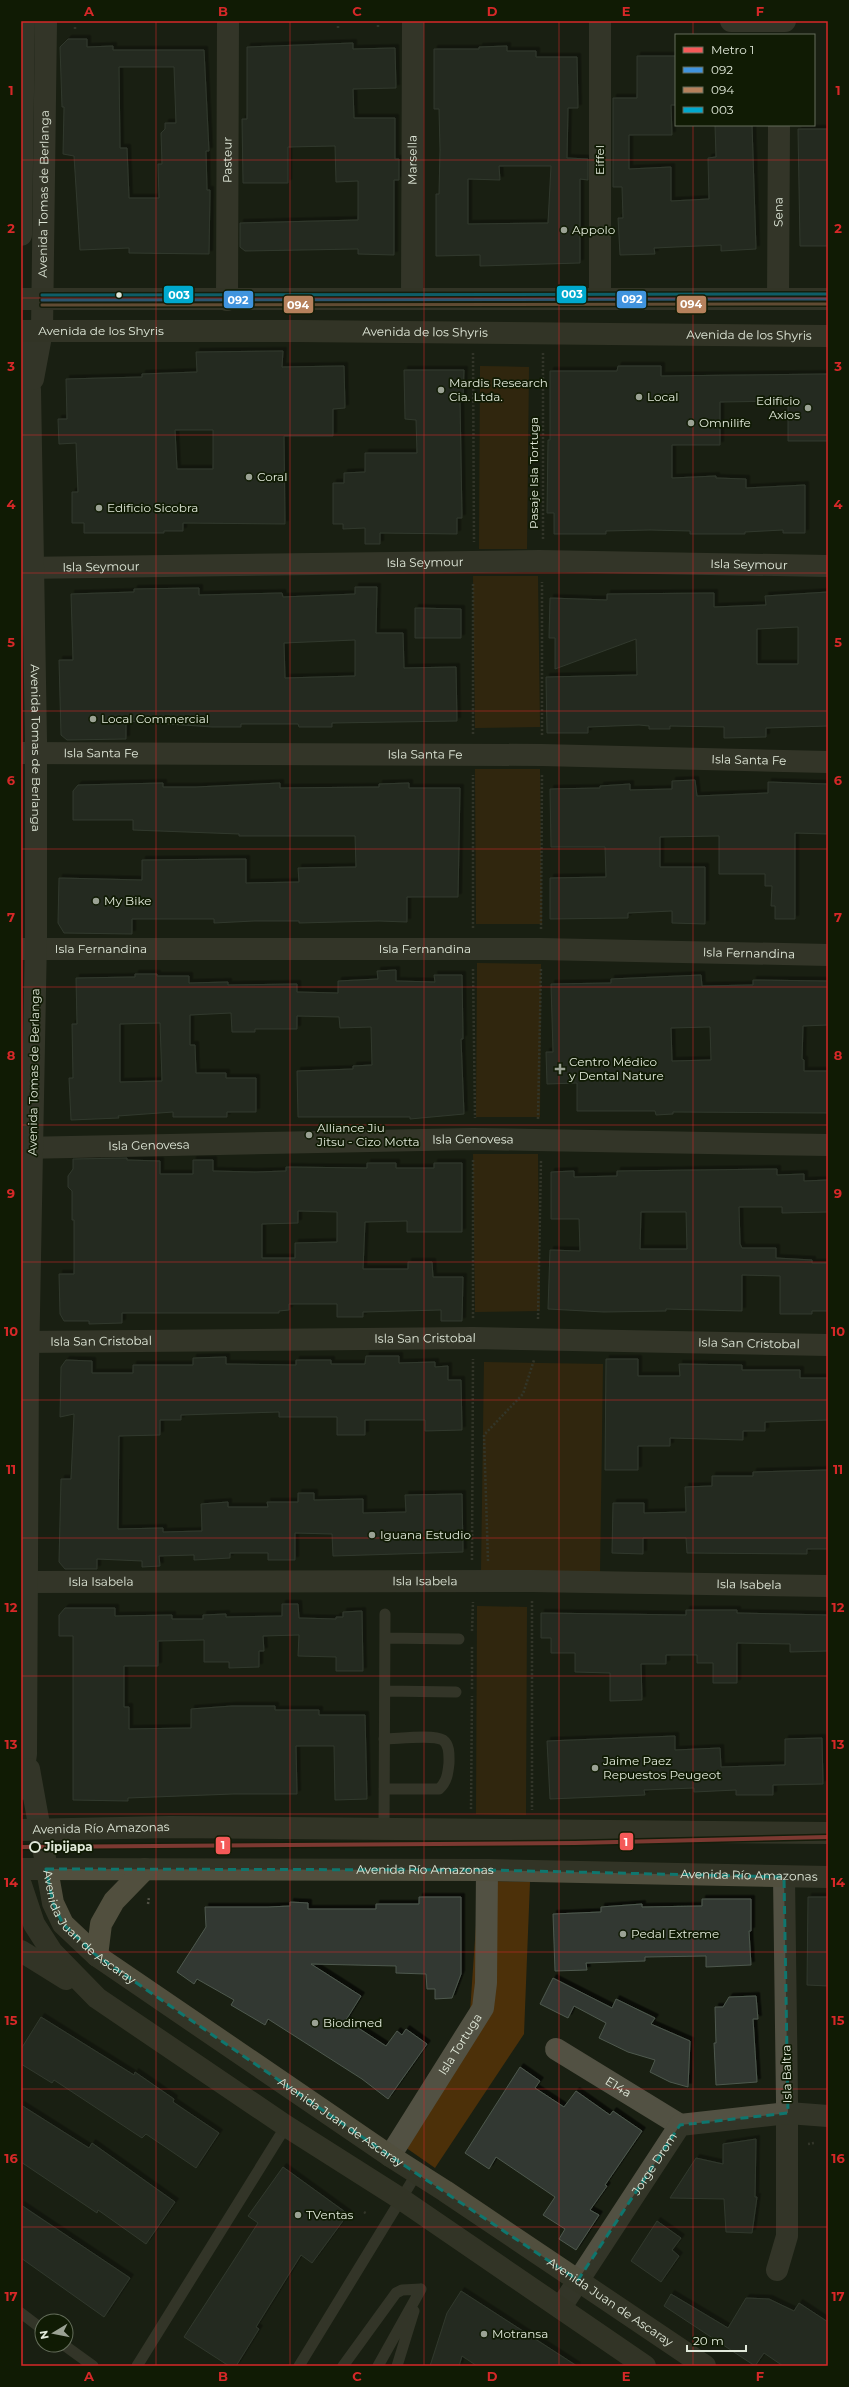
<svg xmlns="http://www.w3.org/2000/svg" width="849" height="2387" font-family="Montserrat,sans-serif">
  <defs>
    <filter id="shadow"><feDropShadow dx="3.5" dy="-3.5" stdDeviation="0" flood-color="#0009"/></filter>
  </defs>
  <rect width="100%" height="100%" fill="#191f12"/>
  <path fill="#4c3009" d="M480 366 529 367 527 549H479Z
    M473 576H538L540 727 475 728Z
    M475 769H540L542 924H476Z
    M477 963 541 964 540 1117H476Z
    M473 1154H538L540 1311 475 1312Z
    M484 1362 603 1364 600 1574 481 1572Z
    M477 1606 527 1607 526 1815 476 1814Z
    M479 1881 530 1882 524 2034 435 2168 392 2138 470 2012Z"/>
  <path fill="#313931" stroke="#4e584e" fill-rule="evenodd" filter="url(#shadow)" d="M68 39H87V47L113 46V50H204L209 151H206L207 190H210L209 254 129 253V248L80 250 74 156 63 154 64 107H62L60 47ZM119 67H174L176 123H165V129L161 133 162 164H158L159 198H129L127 148H120Z
    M353 43V49L395 48 396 88 353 89 354 118H395V159H399V180H394V255L358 254V249L245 251 240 247V223L358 220V181L336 182 335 146 288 147V183H243L242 119H247V47Z
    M507 46V51H536V57H577L578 108H568L567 158 588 159V180L580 179V263L480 266V255L436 256V194H439L440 150 439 109H434V49H479V47ZM499 166H551L548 223 468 224V179L500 180Z
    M637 56H676V105H671L672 135H629V169L671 167V201L709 199 708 158 716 157 715 125H752L756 249 721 251V245L654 248 655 254 620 255 618 218H623L622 187H613V98H637Z
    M798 129H828V246H800Z
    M283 351 282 367 344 366 345 408 333 409V436H284L285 524 183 523V531H164V533H84V523H72V492H78L76 443 59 444 58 419H67L66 379 142 377V374L197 372 196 352ZM175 430H213V469H177Z
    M618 366H661V376L828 374V441H788V401L720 402V445H672V478L716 476V478L746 479V488L805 485V533H783V530L745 532V534H690V531L650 530 606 531V534H554V513H547L548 440H550V371H617Z
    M404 370H464L463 398 460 400 462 518H457V534L380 533V544H365V528L343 529V524H333V483H344V473L365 472V453H417L416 420 405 419Z
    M355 587H377L376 633H403L404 668 456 667 457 721 332 723V727H299L298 724H241V727H212L126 721V739L67 740 61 735 59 660H73L71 594 134 592V589L199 588V595L282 593 283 597 355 594ZM355 640V676L285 678 284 643Z
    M828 592V726L766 728V737L724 738V727L670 726V729H649V726L639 725 588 727V733H547L546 677 637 675 636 639 555 669V638H549L550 598 607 600V594L714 593V607L766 605 765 596ZM798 627V664H757V629Z
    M415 608 461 609V638H415Z
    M695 780 697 796 768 793V782L827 784V834L795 833V919H775V906H771L772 886H765V874H719V836L660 837V867H705V924L672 923V911L628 913V918L550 919V878L606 877 605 847H551L550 789 600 788V786L630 784V790L672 789V781Z
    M163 783V787H196L280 783V788L379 787V784L409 783V788H460L458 897H407V922L379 921 299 923V921H254L214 923V919H132V934L64 933 58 923 59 878 142 880V860L246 859V883L299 882 298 868 356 867 355 836H239V834L133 830V820H73V791L78 785Z
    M396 970V981L435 982 434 975H462L463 1039H461L464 1114 410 1119V1117H298L297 1071 353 1069V1066L372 1065 371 1027 340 1028 339 1017 297 1016V1029H255V1032H232L231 1013 190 1015V1045H195L196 1073H226V1078H256V1112H227V1117H173V1112L118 1116 119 1118 71 1120 69 1078H73L72 1024H77L76 978 135 977V974H157V976H189V983L228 982V985L297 984V992L338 993V981L378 979 377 971ZM160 1023 162 1081 120 1082V1024Z
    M701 975 702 986 753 985V980L828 981V1025L803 1026 802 1059 804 1060V1071H828V1113L673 1112V1114L656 1115 655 1111H577V1083L547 1084 546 1052H553L551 984 611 983V979ZM710 1027 711 1060 672 1061 671 1028Z
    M127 1158V1160L160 1161V1174H193V1160H213V1171L255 1172 286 1171V1167L367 1168V1163H396V1168H434V1163H462V1232H407V1221L365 1222 363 1269H408V1262H432L433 1277H463L462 1321H441V1310L363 1312V1317H337V1304H289V1310L279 1311V1313H122V1323L89 1324V1321H64L60 1314 59 1274H74V1220H72V1191L68 1187V1176L73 1169V1159ZM298 1211 337 1212V1242L295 1243V1258H262V1224L298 1223Z
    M777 1169V1175L804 1174V1181L828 1180V1212L782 1213V1207H739L740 1244 742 1248H776V1258L812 1260V1263H828V1311H812V1314H780V1276L742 1275V1311L666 1309V1311L604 1312 548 1309 550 1250 580 1251 579 1219H551V1172L574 1171V1177L617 1176V1171ZM641 1212H686L687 1249H640Z
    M366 1356H399V1363L435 1362V1367L448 1366V1380H461L462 1430 425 1431V1420H365V1435H337V1417H279V1412L181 1415V1420H160V1435L119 1436 118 1529 163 1528V1532L202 1531 201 1504 228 1502V1507H268L267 1502H298V1493H314V1500L363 1499V1513L406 1512 405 1495 462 1494 463 1552 333 1556 332 1534 295 1533V1560H268V1553H230V1558L194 1560V1555L159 1556 160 1566 142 1567V1561L97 1559V1569H65L59 1562 61 1479H71L74 1414 60 1417 61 1367 66 1360 92 1361V1373H133V1365H193V1358L226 1357V1364L296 1365V1360H331V1364H365Z
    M606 1359H638V1376H680L679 1364 742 1365V1370H800V1378H828V1420L765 1422V1431H743V1440L670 1438V1446H638V1470H605Z
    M828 1470V1549H807V1554L687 1553 686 1538H643V1554L612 1553 613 1503H644V1513L686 1512 685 1487 712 1486V1476H753V1472Z
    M282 1604H298L299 1618 336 1619V1617H343V1612L362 1611 363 1671H336V1657L298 1656 299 1635 263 1636 264 1651H259V1667L229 1668V1662H204V1640L158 1641V1666H124V1707H129V1729L191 1728V1709L232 1706H275V1710H319V1715H365L367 1799 335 1800 334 1746H296L297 1794H233L128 1798V1801L73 1800V1636H59V1615L65 1608H115V1616L172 1615V1619H203V1615L226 1614V1617L282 1616Z
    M686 1610H737V1613L828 1615V1651L790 1652V1644L737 1643V1683H713V1663H697V1655H666V1664H641L642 1700 610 1701V1673L575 1672V1653H551V1638H541V1613L686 1615Z
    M675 1736V1750L720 1748 721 1767 785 1765V1739L822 1738 823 1784 773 1785V1795H736V1790L694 1792V1788L644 1790 645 1795 550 1799 547 1741Z
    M419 1897H461V1974L452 1998 435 1999V1989H427L426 1974 396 1973V1966L311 1964 361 1996 346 2020 386 2046 397 2031 402 2035 406 2029 427 2044 388 2099 362 2079 268 2019 265 2025 231 2005 234 2000 197 1979 194 1984 177 1972 206 1927 205 1907H268L290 1906V1902L308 1903V1909H376V1904H419Z
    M808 1897H828V1986L807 1985Z
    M702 1899H751V1931H749L751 1965 706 1967V1956L645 1957V1961L586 1963 587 1970 555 1971 553 1914 601 1912V1907L642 1904V1907L702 1906Z
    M553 1978 612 2008 616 1999 655 2018 651 2024 690 2041 688 2087 670 2082 650 2072 655 2060 628 2052 599 2038 606 2023 574 2006 568 2018 540 2004Z
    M756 1996 758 2019H753L757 2082 716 2085 714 2043H716L715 2007H723L729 1997Z
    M41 2017 134 2075 135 2072 174 2099 173 2102 219 2133 196 2168 146 2134 142 2138 54 2080 52 2083 21 2064V2049Z
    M520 2067 540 2081 535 2088 564 2107 576 2091 610 2115 613 2111 642 2131 605 2185 607 2186 590 2210 599 2215 576 2250 559 2239 565 2229 543 2215 555 2197 496 2157 489 2169 465 2153Z
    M21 2105 89 2148 92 2143 175 2202 146 2244 98 2210 97 2213 21 2162Z
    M756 2139 755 2197H757L752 2233 726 2232 724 2199 670 2198 696 2158 723 2164V2144Z
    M283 2167 348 2214 312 2263 301 2255 256 2327 259 2329 236 2366H229L184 2337 258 2223 248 2216Z
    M21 2205 130 2278 104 2317 21 2258Z
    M657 2221 681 2238 672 2250 679 2256 661 2282 631 2261Z
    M461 2291 577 2366H477L462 2356 459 2366H430L447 2313Z
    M671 2294 728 2328 746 2298 769 2299 794 2311 799 2303 828 2322V2366H783L764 2353 755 2366 664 2306Z"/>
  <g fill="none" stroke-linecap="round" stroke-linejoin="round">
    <path stroke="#515145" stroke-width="2.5" stroke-dasharray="2 2" stroke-linecap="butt" d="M378 25V28
      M338 26V29
      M75 27V29
      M473 353 474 542
      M543 353V540
      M473 734V583
      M542 735V582
      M473 928V775
      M541 929 542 774
      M473 969 475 1118
      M538 1119 541 968
      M473 1318V1159
      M538 1319 541 1160
      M472 1560 473 1359
      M488 1561 484 1435 523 1394 534 1360
      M532 1601V1810
      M472 1631 473 1602
      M472 1689V1646
      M471 1809 472 1696
      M148 1904 149 1897
      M808 2144 814 2143
      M364 2212 367 2214"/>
    <path stroke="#525143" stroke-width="11" d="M385 1638 459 1639
      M385 1691 456 1692
      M384 1789H439C447 1782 448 1773 449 1763 449 1756 450 1745 443 1740 433 1734 397 1739 384 1739
      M384 1830 385 1614
      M21 2313 42 2329
      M64 2345 93 2366
      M137 2366 286 2126
      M299 2366 417 2173
      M343 2366 396 2293 402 2290 421 2289
      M378 2366 421 2289
      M397 2366 414 2311"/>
    <g stroke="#525143" stroke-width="22">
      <path d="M731 21H785"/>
      <path id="s1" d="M412 299 413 21"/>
      <path d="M600 299V21"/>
      <path id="s2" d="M778 299 779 125"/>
      <path id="s3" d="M227 300 228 21"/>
      <path id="s4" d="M21 568 539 561 828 566"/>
      <path id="s5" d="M21 753 542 755 828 762"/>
      <path id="s6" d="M21 949H541L828 955"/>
      <path id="s7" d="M21 1148 473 1139 828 1145"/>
      <path id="s8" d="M21 1342 473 1338 828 1345"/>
      <path id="s9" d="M21 1582 532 1581 828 1586"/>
      <path id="s10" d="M556 2049 680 2125"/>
      <path id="s11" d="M390 2156 483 2008 486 1983 487 1870"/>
      <path d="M777 2270 787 2236V2101L784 1877"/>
      <path id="s12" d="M561 2307 680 2125 788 2113 828 2116"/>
    </g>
    <g stroke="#525143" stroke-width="22">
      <path d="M21 235 24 21"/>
      <path id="s13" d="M21 343 30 390 36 740V937L28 1365 26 1754 21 1789"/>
      <path id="s14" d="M33 379 42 331 46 21"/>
      <path d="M29 1769 40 1830"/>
    </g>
    <g stroke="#514f3e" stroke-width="22">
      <path d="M21 299H828"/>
      <path id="s15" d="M21 331H297L828 336"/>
      <path id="s16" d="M21 1830 170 1827 828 1833"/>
      <path id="s17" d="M40 1830 53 1903 63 1924 97 1956 390 2156 445 2191 705 2366"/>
      <path id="s18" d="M21 1869 487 1870 828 1877"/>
      <path d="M21 1885 34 1924 52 1952 97 1998 286 2126 401 2199 645 2366"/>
      <path d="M21 1951 66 1979"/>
      <path d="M97 1956 101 1924 114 1901 145 1869"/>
    </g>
    <defs>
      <path id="bus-1" d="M42 300 828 299"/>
      <path id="bus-2" d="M42 305 828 304"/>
      <path id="bus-3" d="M42 295 828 294"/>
    </defs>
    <use href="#bus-1" stroke="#101b04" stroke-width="6"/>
    <use href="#bus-2" stroke="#101b04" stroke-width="6"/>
    <use href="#bus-3" stroke="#101b04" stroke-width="6"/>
    <use href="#bus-1" stroke="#4094de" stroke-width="3"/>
    <use href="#bus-2" stroke="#b6815c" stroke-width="3"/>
    <use href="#bus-3" stroke="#00a9ce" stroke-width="3"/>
    <defs>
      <path id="metro-1" d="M21 1847 575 1843 828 1837"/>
    </defs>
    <use href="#metro-1" stroke="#101b04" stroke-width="7"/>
    <use href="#metro-1" stroke="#f45958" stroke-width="4"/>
  </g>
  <path d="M0 0H849V2387H0ZM46 1869 487 1870 784 1877 788 2113 680 2125 578 2280 390 2156 97 1956 63 1924 53 1903Z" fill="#191f12" fill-opacity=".55" fill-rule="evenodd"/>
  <path fill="none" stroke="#0f766e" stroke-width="3" stroke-dasharray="8 5" stroke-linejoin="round" d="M46 1869 487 1870 784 1877 788 2113 680 2125 578 2280 390 2156 97 1956 63 1924 53 1903Z"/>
  <path fill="none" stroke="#d62828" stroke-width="1" stroke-opacity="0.55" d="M156 21V2366M290 21V2366M424 21V2366M559 21V2366M693 21V35M693 125V2366M21 160H828M21 298H828M21 435H828M21 573H828M21 711H828M21 849H828M21 987H828M21 1125H828M21 1262H828M21 1400H828M21 1538H828M21 1676H828M21 1814H828M21 1952H828M21 2089H828M21 2227H828"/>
  <g fill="#9ba294" stroke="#101b04" stroke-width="1.5">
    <circle cx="564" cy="230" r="4"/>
    <circle cx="441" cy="390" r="4"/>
    <circle cx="639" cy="397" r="4"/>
    <circle cx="808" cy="408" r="4"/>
    <circle cx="691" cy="423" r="4"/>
    <circle cx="249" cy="477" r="4"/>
    <circle cx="99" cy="508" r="4"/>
    <circle cx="93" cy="719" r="4"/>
    <circle cx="96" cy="901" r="4"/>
    <path d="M558 1063h4v4h4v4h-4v4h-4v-4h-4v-4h4z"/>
    <circle cx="309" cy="1135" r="4"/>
    <circle cx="372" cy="1535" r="4"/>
    <circle cx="595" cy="1768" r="4"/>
    <circle cx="623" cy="1934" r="4"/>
    <circle cx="315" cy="2023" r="4"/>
    <circle cx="298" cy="2215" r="4"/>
    <circle cx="484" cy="2334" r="4"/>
  </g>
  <circle fill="#e1e9da" stroke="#101b04" stroke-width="1.5" cx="119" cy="295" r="3.5"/>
  <circle fill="#101b04" stroke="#e1e9da" stroke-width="2" cx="35" cy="1847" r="5"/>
  <g text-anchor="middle" stroke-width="3.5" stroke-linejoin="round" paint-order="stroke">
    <g font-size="12" fill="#e1e9da" stroke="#101b04">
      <text dy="4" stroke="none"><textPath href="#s3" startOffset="140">Pasteur</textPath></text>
      <text dy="4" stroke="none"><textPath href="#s1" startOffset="139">Marsella</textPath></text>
      <text transform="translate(600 160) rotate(-90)" y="4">Eiffel</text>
      <text dy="4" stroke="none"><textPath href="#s14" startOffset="186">Avenida Tomas de Berlanga</textPath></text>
      <text dy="4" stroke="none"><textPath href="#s2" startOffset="87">Sena</textPath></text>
      <text dy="4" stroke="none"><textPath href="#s15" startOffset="80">Avenida de los Shyris</textPath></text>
      <text dy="4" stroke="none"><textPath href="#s15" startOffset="404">Avenida de los Shyris</textPath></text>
      <text dy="4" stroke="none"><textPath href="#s15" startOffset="728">Avenida de los Shyris</textPath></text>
      <text transform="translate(534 473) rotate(-90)" y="4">Pasaje Isla Tortuga</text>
      <text dy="4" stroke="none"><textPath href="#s4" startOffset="404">Isla Seymour</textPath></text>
      <text dy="4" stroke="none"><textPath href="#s4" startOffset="728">Isla Seymour</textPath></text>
      <text dy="4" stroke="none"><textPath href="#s4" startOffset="80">Isla Seymour</textPath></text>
      <text dy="4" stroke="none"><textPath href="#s13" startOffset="406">Avenida Tomas de Berlanga</textPath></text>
      <text dy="4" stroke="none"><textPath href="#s5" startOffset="80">Isla Santa Fe</textPath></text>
      <text dy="4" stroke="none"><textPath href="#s5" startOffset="404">Isla Santa Fe</textPath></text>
      <text dy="4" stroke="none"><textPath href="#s5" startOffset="728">Isla Santa Fe</textPath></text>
      <text dy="4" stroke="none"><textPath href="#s6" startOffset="80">Isla Fernandina</textPath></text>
      <text dy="4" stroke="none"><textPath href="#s6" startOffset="404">Isla Fernandina</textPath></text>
      <text dy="4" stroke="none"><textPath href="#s6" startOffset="728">Isla Fernandina</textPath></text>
      <text transform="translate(34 1072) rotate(-89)" y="4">Avenida Tomas de Berlanga</text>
      <text dy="4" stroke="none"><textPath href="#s7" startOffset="452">Isla Genovesa</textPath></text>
      <text dy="4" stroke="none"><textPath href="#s7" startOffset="128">Isla Genovesa</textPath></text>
      <text dy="4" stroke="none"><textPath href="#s8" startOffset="404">Isla San Cristobal</textPath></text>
      <text dy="4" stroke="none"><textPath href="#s8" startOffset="80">Isla San Cristobal</textPath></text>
      <text dy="4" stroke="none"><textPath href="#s8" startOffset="728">Isla San Cristobal</textPath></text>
      <text dy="4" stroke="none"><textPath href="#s9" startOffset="404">Isla Isabela</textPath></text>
      <text dy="4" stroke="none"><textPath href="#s9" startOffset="80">Isla Isabela</textPath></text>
      <text dy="4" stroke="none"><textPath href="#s9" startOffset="728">Isla Isabela</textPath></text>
      <text dy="4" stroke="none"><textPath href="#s16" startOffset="80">Avenida Río Amazonas</textPath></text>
      <text dy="4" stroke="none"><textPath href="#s18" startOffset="404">Avenida Río Amazonas</textPath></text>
      <text dy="4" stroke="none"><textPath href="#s18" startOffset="728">Avenida Río Amazonas</textPath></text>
      <text dy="4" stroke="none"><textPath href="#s17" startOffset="115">Avenida Juan de Ascaray</textPath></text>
      <text dy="4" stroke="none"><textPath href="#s11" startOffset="132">Isla Tortuga</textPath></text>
      <text transform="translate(787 2074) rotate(-91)" y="4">Isla Baltra</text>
      <text dy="4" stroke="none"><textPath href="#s10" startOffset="73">E14a</textPath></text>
      <text dy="4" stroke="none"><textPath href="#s17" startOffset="439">Avenida Juan de Ascaray</textPath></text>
      <text dy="4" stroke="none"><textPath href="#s12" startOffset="171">Jorge Drom</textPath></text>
      <text dy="4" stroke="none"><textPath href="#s17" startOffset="763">Avenida Juan de Ascaray</textPath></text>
    </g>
    <g font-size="12" fill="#e1e9da" stroke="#101b04" text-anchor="start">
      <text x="572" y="234">Appolo</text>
      <text x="449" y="387">Mardis Research<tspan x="449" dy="14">Cia. Ltda.</tspan></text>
      <text x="647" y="401">Local</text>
      <text x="800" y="405" text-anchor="end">Edificio<tspan x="800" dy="14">Axios</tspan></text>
      <text x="699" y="427">Omnilife</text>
      <text x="257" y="481">Coral</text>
      <text x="107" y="512">Edificio Sicobra</text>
      <text x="101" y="723">Local Commercial</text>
      <text x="104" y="905">My Bike</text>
      <text x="569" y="1066">Centro Médico<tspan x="569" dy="14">y Dental Nature</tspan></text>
      <text x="317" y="1132">Alliance Jiu<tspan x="317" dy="14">Jitsu - Cizo Motta</tspan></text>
      <text x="380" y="1539">Iguana Estudio</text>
      <text x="603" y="1765">Jaime Paez<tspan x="603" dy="14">Repuestos Peugeot</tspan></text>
      <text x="631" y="1938">Pedal Extreme</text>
      <text x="323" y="2027">Biodimed</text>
      <text x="306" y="2219">TVentas</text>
      <text x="492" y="2338">Motransa</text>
    </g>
    <g font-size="12" font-weight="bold" fill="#e1e9da" stroke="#101b04" text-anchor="start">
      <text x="44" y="1851">Jipijapa</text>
    </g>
  </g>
  <g stroke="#101b04" stroke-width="1.5">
    <rect x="556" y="285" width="31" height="19" rx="4" fill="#00a9ce"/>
    <rect x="163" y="285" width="31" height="19" rx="4" fill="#00a9ce"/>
    <rect x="616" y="290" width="31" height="19" rx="4" fill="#4094de"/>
    <rect x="223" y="290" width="31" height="19" rx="4" fill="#4094de"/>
    <rect x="676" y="295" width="31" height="19" rx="4" fill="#b6815c"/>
    <rect x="283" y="295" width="31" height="19" rx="4" fill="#b6815c"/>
    <rect x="619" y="1832" width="15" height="19" rx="4" fill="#f45958"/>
    <rect x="215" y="1836" width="16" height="19" rx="4" fill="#f45958"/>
  </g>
  <g font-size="11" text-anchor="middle" font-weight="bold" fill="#fff">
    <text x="572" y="298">003</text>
    <text x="179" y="299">003</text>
    <text x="632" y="303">092</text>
    <text x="238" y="304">092</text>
    <text x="691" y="308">094</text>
    <text x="298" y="309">094</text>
    <text x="626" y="1846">1</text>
    <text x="223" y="1849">1</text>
  </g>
  <rect width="849" height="2387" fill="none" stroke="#101b04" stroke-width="44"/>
  <rect x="675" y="34" width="140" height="92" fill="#101b04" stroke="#646d5a"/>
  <rect x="683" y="47" width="20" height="6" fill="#f45958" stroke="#646d5a"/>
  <text x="711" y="54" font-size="12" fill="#e1e9da">Metro 1</text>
  <rect x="683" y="67" width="20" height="6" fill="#4094de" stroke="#646d5a"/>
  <text x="711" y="74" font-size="12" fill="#e1e9da">092</text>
  <rect x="683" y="87" width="20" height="6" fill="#b6815c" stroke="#646d5a"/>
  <text x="711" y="94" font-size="12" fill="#e1e9da">094</text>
  <rect x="683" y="107" width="20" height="6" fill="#00a9ce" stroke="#646d5a"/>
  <text x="711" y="114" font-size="12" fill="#e1e9da">003</text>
  <g transform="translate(54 2333) rotate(260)"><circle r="19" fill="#101b04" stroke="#646d5a"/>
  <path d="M0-3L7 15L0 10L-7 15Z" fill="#9ba294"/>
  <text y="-6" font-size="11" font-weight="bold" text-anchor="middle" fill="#e1e9da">N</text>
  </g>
  <path d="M687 2345v6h59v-6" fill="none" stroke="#e1e9da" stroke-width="2"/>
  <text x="693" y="2345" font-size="12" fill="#e1e9da" stroke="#101b04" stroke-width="3" paint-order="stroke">20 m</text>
  <rect x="22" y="22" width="805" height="2343" fill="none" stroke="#d62828" stroke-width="1.5"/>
  <g font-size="13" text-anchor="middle" font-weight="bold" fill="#d62828">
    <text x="89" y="16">A</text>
    <text x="223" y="16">B</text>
    <text x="357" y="16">C</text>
    <text x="492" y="16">D</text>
    <text x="626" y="16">E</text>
    <text x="760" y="16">F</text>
    <text x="11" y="95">1</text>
    <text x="838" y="95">1</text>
    <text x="11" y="233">2</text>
    <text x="838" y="233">2</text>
    <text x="11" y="371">3</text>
    <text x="838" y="371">3</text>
    <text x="11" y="509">4</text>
    <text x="838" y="509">4</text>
    <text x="11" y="647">5</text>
    <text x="838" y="647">5</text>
    <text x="11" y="785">6</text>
    <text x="838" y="785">6</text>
    <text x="11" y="922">7</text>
    <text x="838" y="922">7</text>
    <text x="11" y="1060">8</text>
    <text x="838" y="1060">8</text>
    <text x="11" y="1198">9</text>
    <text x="838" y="1198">9</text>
    <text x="11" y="1336">10</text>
    <text x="838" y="1336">10</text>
    <text x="11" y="1474">11</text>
    <text x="838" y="1474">11</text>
    <text x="11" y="1612">12</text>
    <text x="838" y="1612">12</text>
    <text x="11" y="1749">13</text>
    <text x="838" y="1749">13</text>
    <text x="11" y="1887">14</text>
    <text x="838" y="1887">14</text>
    <text x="11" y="2025">15</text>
    <text x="838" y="2025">15</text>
    <text x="11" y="2163">16</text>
    <text x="838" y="2163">16</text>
    <text x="11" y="2301">17</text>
    <text x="838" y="2301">17</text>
    <text x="89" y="2381">A</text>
    <text x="223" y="2381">B</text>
    <text x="357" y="2381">C</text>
    <text x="492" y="2381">D</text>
    <text x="626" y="2381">E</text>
    <text x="760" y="2381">F</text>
  </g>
</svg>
